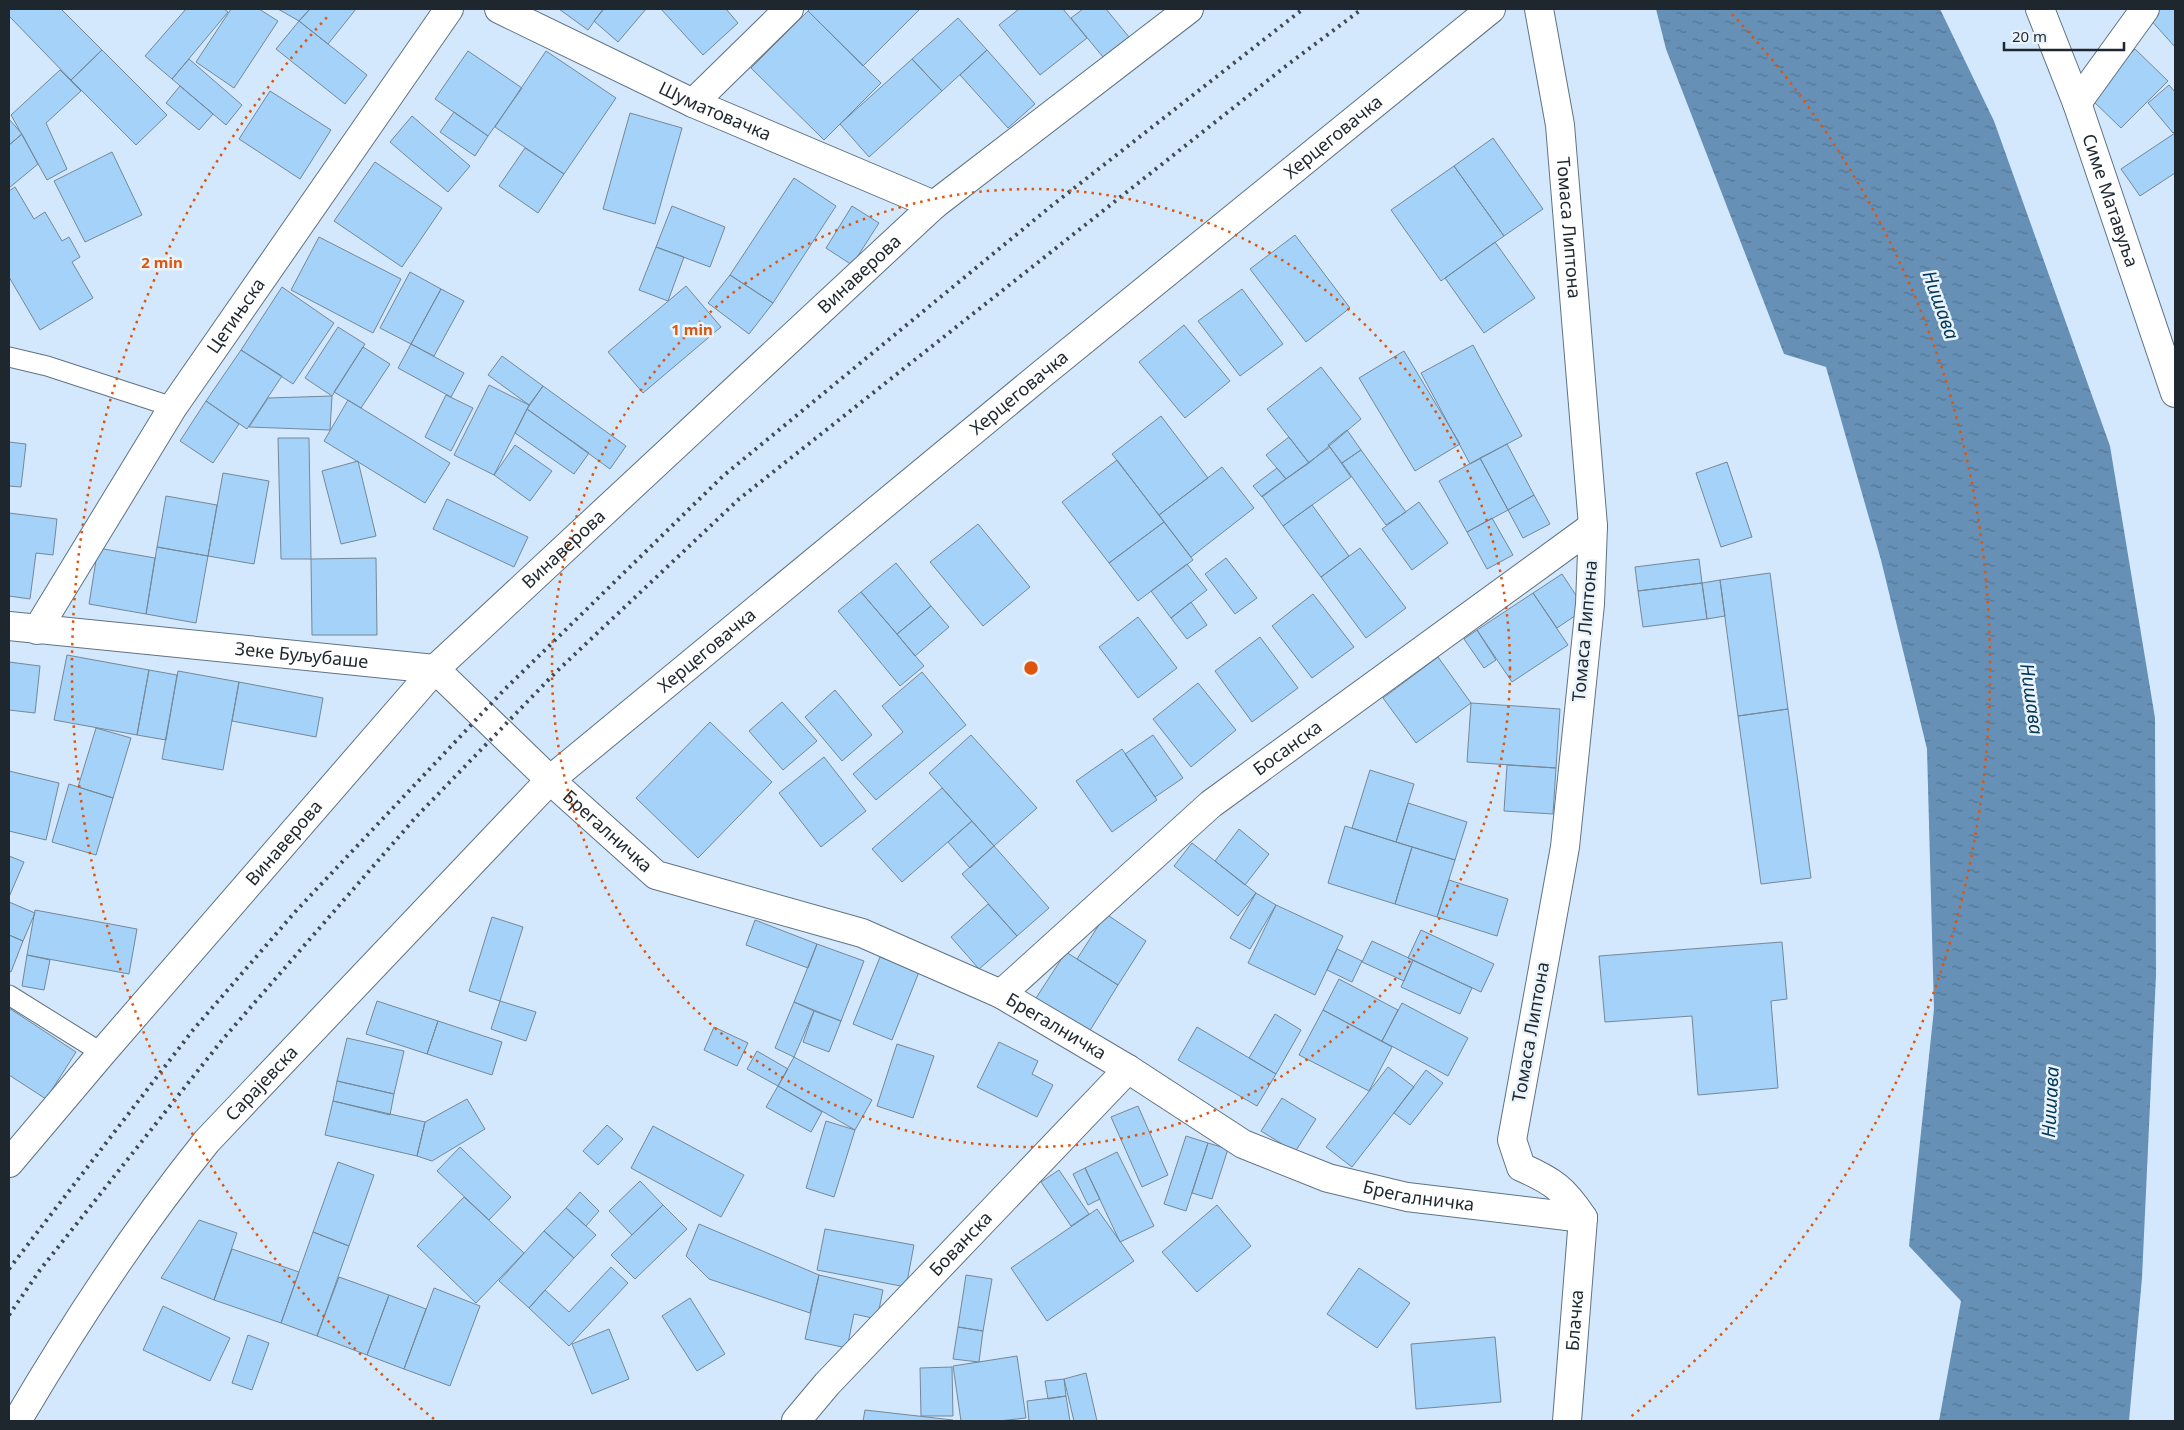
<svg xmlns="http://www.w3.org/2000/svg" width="2184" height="1430" font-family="'Noto Sans',sans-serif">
  <defs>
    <pattern id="water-ripples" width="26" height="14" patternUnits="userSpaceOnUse" patternTransform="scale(1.25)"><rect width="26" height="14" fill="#6690b5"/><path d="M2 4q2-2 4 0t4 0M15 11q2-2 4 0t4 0" fill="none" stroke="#537694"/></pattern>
  </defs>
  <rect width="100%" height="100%" fill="#d3e8fc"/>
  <path fill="url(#water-ripples)" d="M1656 9H1940L1994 121 2110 446 2155 718 2156 975 2142 1278 2129 1421H1939L1961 1301 1909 1246 1934 1009 1927 749 1881 560 1826 367 1784 354 1666 49Z"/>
  <path fill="#a5d2f8" stroke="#748899" d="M9 9H61L102 50 71 80 9 16Z
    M186 9H224L228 12 172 79 145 56Z
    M231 9H259L278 21 234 88 196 62Z
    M278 9H310L299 21Z
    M310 9H356L328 44 299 21Z
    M559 9H603L588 30Z
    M604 9H646L618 42 594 21Z
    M661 9H726L738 23 703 55Z
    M810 9H920L863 66 808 11Z
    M1019 9H1063L1087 38 1040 75 999 25Z
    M1083 9H1106L1129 37 1103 57 1071 18Z
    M2159 9H2175V47L2149 18Z
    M808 11 881 83 824 140 751 68Z
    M958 18 987 50 942 91 912 59Z
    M299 21 367 75 345 104 276 49Z
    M2135 49 2168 81 2121 128 2089 97Z
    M102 50 167 115 136 145 71 80Z
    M987 50 1035 104 1008 128 960 75Z
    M468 51 522 88 488 136 435 99Z
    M546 51 616 98 564 174 495 127Z
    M189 59 242 105 226 125 172 79Z
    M912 59 942 91 869 157 840 124Z
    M60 70 81 91 46 123 67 169 47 180 11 115Z
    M2169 85 2175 92V131L2173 133 2148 103Z
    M180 86 213 114 199 130 166 103Z
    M270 91 331 130 300 179 239 139Z
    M454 112 488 136 475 156 440 132Z
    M630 113 682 128 655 224 603 209Z
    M412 116 470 166 448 192 390 142Z
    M9 119 22 134 9 145Z
    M2175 133V173L2140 196 2121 169Z
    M22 134 38 164 9 188V145Z
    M1493 138 1543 209 1504 236 1454 166Z
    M525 148 564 174 538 213 499 186Z
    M112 152 142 215 85 242 54 181Z
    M375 162 442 208 402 267 334 221Z
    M1454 166 1504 236 1441 281 1391 210Z
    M794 178 836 206 773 303 730 275Z
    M15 187 34 219 45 212 62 241 69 237 80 257 72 262 93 298 40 330 9 277V191Z
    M672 206 725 227 710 267 656 247Z
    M852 206 879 223 852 265 826 248Z
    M1295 235 1350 308 1306 342 1250 269Z
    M319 237 401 279 373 333 291 290Z
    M1495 242 1535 298 1484 333 1445 278Z
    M656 247 684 257 668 301 639 290Z
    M410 272 441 289 411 344 380 328Z
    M730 275 773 303 749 334 708 303Z
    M686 286 721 327 643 393 608 352Z
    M282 287 334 323 293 384 241 350Z
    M441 289 464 301 434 356 411 344Z
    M1242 289 1283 344 1240 376 1198 321Z
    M1184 325 1230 381 1185 418 1139 362Z
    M338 327 365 344 332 396 305 378Z
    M411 344 464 373 451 397 398 368Z
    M1473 345 1522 436 1470 464 1421 373Z
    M363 347 390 364 361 408 334 392Z
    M241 350 282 376 247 429 206 401Z
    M1404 351 1460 444 1415 471 1359 378Z
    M502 356 543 386 529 405 488 375Z
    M1321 367 1361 419 1309 463 1267 409Z
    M489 385 529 405 494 475 454 455Z
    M543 386 626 446 610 469 527 409Z
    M446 395 473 408 451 451 425 437Z
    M332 396 330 430 249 427 268 398Z
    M348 400 450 463 425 503 324 441Z
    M206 401 239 424 213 463 180 441Z
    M527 409 589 453 574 474 515 433Z
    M1161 416 1208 478 1159 515 1112 454Z
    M1347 430 1361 450 1342 463 1328 445Z
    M1289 437 1309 463 1286 479 1266 455Z
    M278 438H309L311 559H281Z
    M9 442 26 444 21 487 9 486Z
    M1507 444 1534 495 1508 510 1480 458Z
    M515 445 552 471 530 501 494 475Z
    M1330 447 1351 477 1283 526 1262 496Z
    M1361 450 1406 512 1386 525 1342 463Z
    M1480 458 1508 510 1467 532 1439 481Z
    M1117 460 1164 522 1109 563 1062 502Z
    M358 461 376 536 341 544 322 471Z
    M1727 462 1752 537 1721 547 1696 473Z
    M1222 467 1254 508 1191 557 1159 515Z
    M1277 468 1286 479 1262 497 1253 486Z
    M223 473 269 481 254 564 208 556Z
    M1534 495 1550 524 1523 538 1508 510Z
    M166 496 217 505 208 556 157 547Z
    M447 499 528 537 514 567 433 529Z
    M1419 502 1448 543 1412 570 1382 529Z
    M1312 505 1349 556 1321 577 1283 526Z
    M9 513 57 519 53 555 36 553 30 599 9 596Z
    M1492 518 1513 555 1487 569 1467 532Z
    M1164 522 1193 560 1138 601 1109 563Z
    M978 524 1030 587 983 626 930 562Z
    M157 547 208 556 196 623 146 614Z
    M98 548 155 558 146 614 89 604Z
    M1360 548 1406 608 1366 638 1321 577Z
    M376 558 377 635H312L311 559Z
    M1226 558 1257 598 1235 614 1205 574Z
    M1699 559 1702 583 1638 591 1635 567Z
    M896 563 931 606 897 634 861 592Z
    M1187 564 1207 590 1171 618 1151 591Z
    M1770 573 1788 709 1738 716 1720 580Z
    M1562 574 1585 609 1557 628 1533 593Z
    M1720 580 1725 616 1707 619 1702 583Z
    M1702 583 1707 619 1643 627 1638 591Z
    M861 592 924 666 900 686 838 611Z
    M1533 593 1568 645 1512 682 1477 630Z
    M1313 594 1354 647 1312 678 1272 626Z
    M1191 602 1207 625 1187 639 1171 618Z
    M931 606 949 627 915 656 897 634Z
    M1138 617 1177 668 1138 698 1099 647Z
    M1477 630 1496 660 1484 668 1464 639Z
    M1260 637 1298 688 1252 722 1215 671Z
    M67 655 149 670 137 735 54 720Z
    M1438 657 1471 703 1416 743 1383 698Z
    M9 662 40 666 35 713 9 710Z
    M149 670 177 675 166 740 137 735Z
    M178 671 239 682 223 770 162 759Z
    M922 672 966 725 876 800 853 774 903 732 882 706Z
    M239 682 323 698 316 737 232 721Z
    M1198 683 1236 730 1191 767 1153 719Z
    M835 690 872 735 842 761 805 717Z
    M782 702 817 741 783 770 749 731Z
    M1471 703 1560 709 1556 768 1467 762Z
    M1788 709 1811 878 1761 884 1738 716Z
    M710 722 772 782 698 858 636 798Z
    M96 728 131 738 113 798 78 787Z
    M971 735 1037 808 994 846 929 773Z
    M1153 735 1183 778 1155 797 1125 754Z
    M1122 749 1157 800 1112 832 1076 781Z
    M824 757 866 811 821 847 779 793Z
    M1507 765 1556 768 1553 814 1504 811Z
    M1370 770 1414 784 1396 842 1352 828Z
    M9 771 59 783 46 840 9 831Z
    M69 784 113 798 96 855 52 842Z
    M942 788 972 821 902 882 872 849Z
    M1408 803 1467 822 1455 860 1396 842Z
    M972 821 994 846 970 868 948 842Z
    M1345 826 1412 847 1395 904 1328 883Z
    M1239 829 1269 854 1245 885 1215 861Z
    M1192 843 1256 893 1238 916 1174 866Z
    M994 846 1049 908 1017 936 962 874Z
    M1412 847 1455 860 1437 917 1395 904Z
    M9 856 24 862 9 897Z
    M1449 880 1508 899 1497 936 1437 917Z
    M1256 893 1276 905 1250 949 1230 938Z
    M9 902 35 913 23 941 9 935Z
    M988 904 1017 936 979 969 951 937Z
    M1276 905 1343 936 1315 995 1248 963Z
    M35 910 137 929 129 974 27 955Z
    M1106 914 1146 941 1118 985 1077 959Z
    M492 917 523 927 500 1001 469 991Z
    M755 920 817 944 808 968 746 945Z
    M1421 930 1494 964 1481 992 1408 958Z
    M9 935 23 941 11 972 9 971Z
    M1372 941 1413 960 1404 981 1362 962Z
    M1782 942 1787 999 1771 1001 1778 1088 1698 1095 1692 1016 1605 1022 1599 956Z
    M817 944 864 961 841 1021 794 1002Z
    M1337 949 1362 961 1352 982 1327 970Z
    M1066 952 1118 985 1089 1032 1036 998Z
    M27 955 50 960 44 990 22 986Z
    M880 957 919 972 892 1040 853 1024Z
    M1413 960 1472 988 1460 1014 1401 987Z
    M1339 979 1398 1010 1382 1041 1323 1010Z
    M377 1001 438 1021 427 1054 366 1034Z
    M500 1001 536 1012 526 1041 491 1029Z
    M794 1002 814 1011 794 1057 775 1048Z
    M1402 1003 1468 1038 1448 1076 1382 1041Z
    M9 1008 76 1052 46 1099 9 1075Z
    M1323 1010 1392 1047 1369 1091 1299 1055Z
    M814 1011 841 1021 829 1052 803 1042Z
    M1275 1014 1301 1030 1276 1074 1249 1058Z
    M438 1021 502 1042 492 1075 427 1054Z
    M714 1027 748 1043 737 1066 704 1050Z
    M1197 1027 1276 1074 1257 1106 1178 1060Z
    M347 1038 404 1051 394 1094 337 1081Z
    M999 1042 1038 1061 1032 1074 1053 1085 1037 1117 977 1087Z
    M897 1044 934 1056 913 1118 877 1106Z
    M757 1051 788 1069 778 1086 747 1069Z
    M794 1057 872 1100 855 1130 778 1086Z
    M1388 1067 1414 1087 1352 1167 1326 1147Z
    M1426 1070 1443 1083 1410 1125 1394 1113Z
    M337 1081 394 1094 390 1115 333 1101Z
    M778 1086 822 1112 811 1132 766 1107Z
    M1282 1098 1316 1119 1295 1152 1261 1131Z
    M467 1099 485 1129 432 1161 417 1156 425 1122Z
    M333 1101 425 1122 417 1156 325 1135Z
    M1138 1106 1168 1175 1142 1187 1111 1117Z
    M826 1121 855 1130 834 1197 806 1188Z
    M607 1125 623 1139 598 1165 583 1151Z
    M653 1126 744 1175 721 1217 631 1168Z
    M1186 1136 1208 1143 1186 1211 1164 1204Z
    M1208 1143 1228 1149 1212 1199 1192 1193Z
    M460 1147 511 1197 489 1220 437 1171Z
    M1117 1152 1154 1226 1120 1242 1085 1168Z
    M338 1162 374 1175 349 1246 313 1232Z
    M1085 1168 1100 1199 1088 1205 1073 1174Z
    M1059 1170 1089 1214 1071 1226 1041 1182Z
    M640 1181 663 1205 632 1235 609 1211Z
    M580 1192 599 1211 586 1226 566 1208Z
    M464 1197 524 1253 476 1303 417 1246Z
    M663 1205 687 1229 635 1279 611 1255Z
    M1217 1205 1251 1246 1197 1292 1162 1252Z
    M566 1208 596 1235 574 1258 544 1231Z
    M1097 1209 1134 1261 1047 1321 1011 1268Z
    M199 1220 237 1233 214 1300 161 1278Z
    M699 1224 819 1275 810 1313 709 1279 686 1256Z
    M825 1229 914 1245 906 1287 817 1270Z
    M544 1231 574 1258 529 1308 499 1281Z
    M313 1232 349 1246 317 1336 281 1323Z
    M232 1249 299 1272 281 1323 214 1300Z
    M611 1267 628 1283 569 1346 529 1308 545 1290 569 1312Z
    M1359 1268 1410 1303 1377 1348 1327 1314Z
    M819 1275 883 1290 877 1319 854 1314 847 1348 805 1339Z
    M966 1275 992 1279 983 1331 958 1327Z
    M339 1277 389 1295 367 1355 317 1336Z
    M434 1288 480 1306 450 1386 404 1369Z
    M389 1295 426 1309 404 1369 367 1355Z
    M690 1298 725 1354 697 1371 662 1316Z
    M163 1306 230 1338 210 1381 143 1350Z
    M958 1327 983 1331 979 1362 953 1359Z
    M609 1329 629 1379 592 1394 572 1344Z
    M248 1335 269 1343 252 1390 232 1383Z
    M1495 1337 1501 1402 1416 1409 1411 1344Z
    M1017 1356 1026 1418 999 1421H961L953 1366Z
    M952 1367 953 1416H921L920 1368Z
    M1086 1373 1097 1421H1074L1064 1379Z
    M1064 1379 1066 1396 1048 1399 1045 1381Z
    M1066 1396 1070 1421H1029L1027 1401Z
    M865 1410 953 1420V1421H863Z"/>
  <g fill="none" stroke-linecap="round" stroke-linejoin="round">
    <defs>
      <path id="service" d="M9 357 47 366 173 407
        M9 995 102 1053"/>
      <g id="minor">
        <path id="s1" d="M499 9 693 103 934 205"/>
        <path id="s2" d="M1539 9 1560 125 1593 526 1590 604 1565 847 1512 1140 1521 1167C1553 1181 1564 1189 1583 1218"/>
        <path id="s3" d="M2040 9 2077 103 2175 393"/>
        <path d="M693 103 789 9"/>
        <path d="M2077 103 2145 9"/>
        <path id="s4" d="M9 626 435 669 550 780 656 875 862 933 1001 994 1128 1069 1243 1144 1328 1178 1407 1197 1583 1218"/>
        <path id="s5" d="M37 630 173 407 449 9"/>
        <path id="s6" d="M1001 994 1211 804 1593 526"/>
        <path id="s7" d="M9 1163 102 1053 435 669 934 205 1189 9"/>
        <path id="s8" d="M17 1421C74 1324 136 1229 207 1141L550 780 1042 374 1491 9"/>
        <path id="s9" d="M796 1421 827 1384 1128 1069"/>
        <path id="s10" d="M1567 1421 1583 1218"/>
      </g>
    </defs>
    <use href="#service" stroke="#607384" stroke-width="21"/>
    <use href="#minor" stroke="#607384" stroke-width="30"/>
    <use href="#service" stroke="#fff" stroke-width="19"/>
    <use href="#minor" stroke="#fff" stroke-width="28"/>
    <path stroke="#404a54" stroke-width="4" stroke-dasharray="2.5 5" stroke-linecap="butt" d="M9 1269 193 1030 295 912 504 690 723 476 1050 207 1303 9
      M9 1315 40 1270 223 1039 416 817 555 673 739 499 1286 66 1362 9"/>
  </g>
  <g fill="none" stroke="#de560e" stroke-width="2.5" stroke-dasharray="2.5 5">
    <circle cx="1031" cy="668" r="479"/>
    <path d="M434 1419A959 959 0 0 1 330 14M1732 14A959 959 0 0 1 1628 1419"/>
  </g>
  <g text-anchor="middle" stroke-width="5" stroke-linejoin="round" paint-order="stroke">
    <g font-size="18" fill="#1f272e" stroke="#ebf4fb">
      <text dy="6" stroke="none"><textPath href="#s1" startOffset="239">Шуматовачка</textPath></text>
      <text dy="6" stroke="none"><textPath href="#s8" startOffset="1850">Херцеговачка</textPath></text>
      <text dy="6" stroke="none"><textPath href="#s3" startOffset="204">Симе Матавуља</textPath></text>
      <text dy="6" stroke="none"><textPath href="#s2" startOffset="221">Томаса Липтона</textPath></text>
      <text dy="6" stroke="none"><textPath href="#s7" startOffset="1232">Винаверова</textPath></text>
      <text dy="6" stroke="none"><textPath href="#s5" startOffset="372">Цетињска</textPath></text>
      <text dy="6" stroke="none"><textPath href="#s8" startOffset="1445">Херцеговачка</textPath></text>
      <text dy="6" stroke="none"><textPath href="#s7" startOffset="828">Винаверова</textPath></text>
      <text transform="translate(1585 631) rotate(-85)" y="6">Томаса Липтона</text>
      <text dy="6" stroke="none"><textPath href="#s8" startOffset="1040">Херцеговачка</textPath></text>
      <text dy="6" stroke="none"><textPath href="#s4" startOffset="294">Зеке Буљубаше</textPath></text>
      <text dy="6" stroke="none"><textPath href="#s6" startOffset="378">Босанска</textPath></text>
      <text dy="6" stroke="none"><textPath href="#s4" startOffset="665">Брегалничка</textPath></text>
      <text dy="6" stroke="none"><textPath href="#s7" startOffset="422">Винаверова</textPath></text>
      <text dy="6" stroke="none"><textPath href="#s4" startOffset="1160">Брегалничка</textPath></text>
      <text transform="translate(1531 1032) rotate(-80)" y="6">Томаса Липтона</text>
      <text dy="6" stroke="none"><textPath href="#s8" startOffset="418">Сарајевска</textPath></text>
      <text dy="6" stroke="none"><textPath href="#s4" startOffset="1565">Брегалничка</textPath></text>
      <text dy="6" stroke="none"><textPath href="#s9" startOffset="242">Бованска</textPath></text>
      <text dy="6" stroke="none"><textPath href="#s10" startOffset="101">Блачка</textPath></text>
    </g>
    <g font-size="19" font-style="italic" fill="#00375a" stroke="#ebf4fb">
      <text transform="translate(1941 305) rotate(70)" y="7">Нишава</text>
      <text transform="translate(2032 699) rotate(82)" y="7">Нишава</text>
      <text transform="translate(2050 1102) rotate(-87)" y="7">Нишава</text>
    </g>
  </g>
  <circle cx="1031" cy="668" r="8" fill="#de560e" stroke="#ebf4fb" stroke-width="2.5"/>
  <g font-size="15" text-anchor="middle" font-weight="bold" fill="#de560e" stroke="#ebf4fb" stroke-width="5" stroke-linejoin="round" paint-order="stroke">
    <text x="162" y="268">2 min</text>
    <text x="692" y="335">1 min</text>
  </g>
  <rect width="2184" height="1430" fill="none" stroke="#1f272e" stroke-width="20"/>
  <path d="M2004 42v8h120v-8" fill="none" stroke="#1f272e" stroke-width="2.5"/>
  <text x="2012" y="42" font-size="15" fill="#1f272e" stroke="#ebf4fb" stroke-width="4" paint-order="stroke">20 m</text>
</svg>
